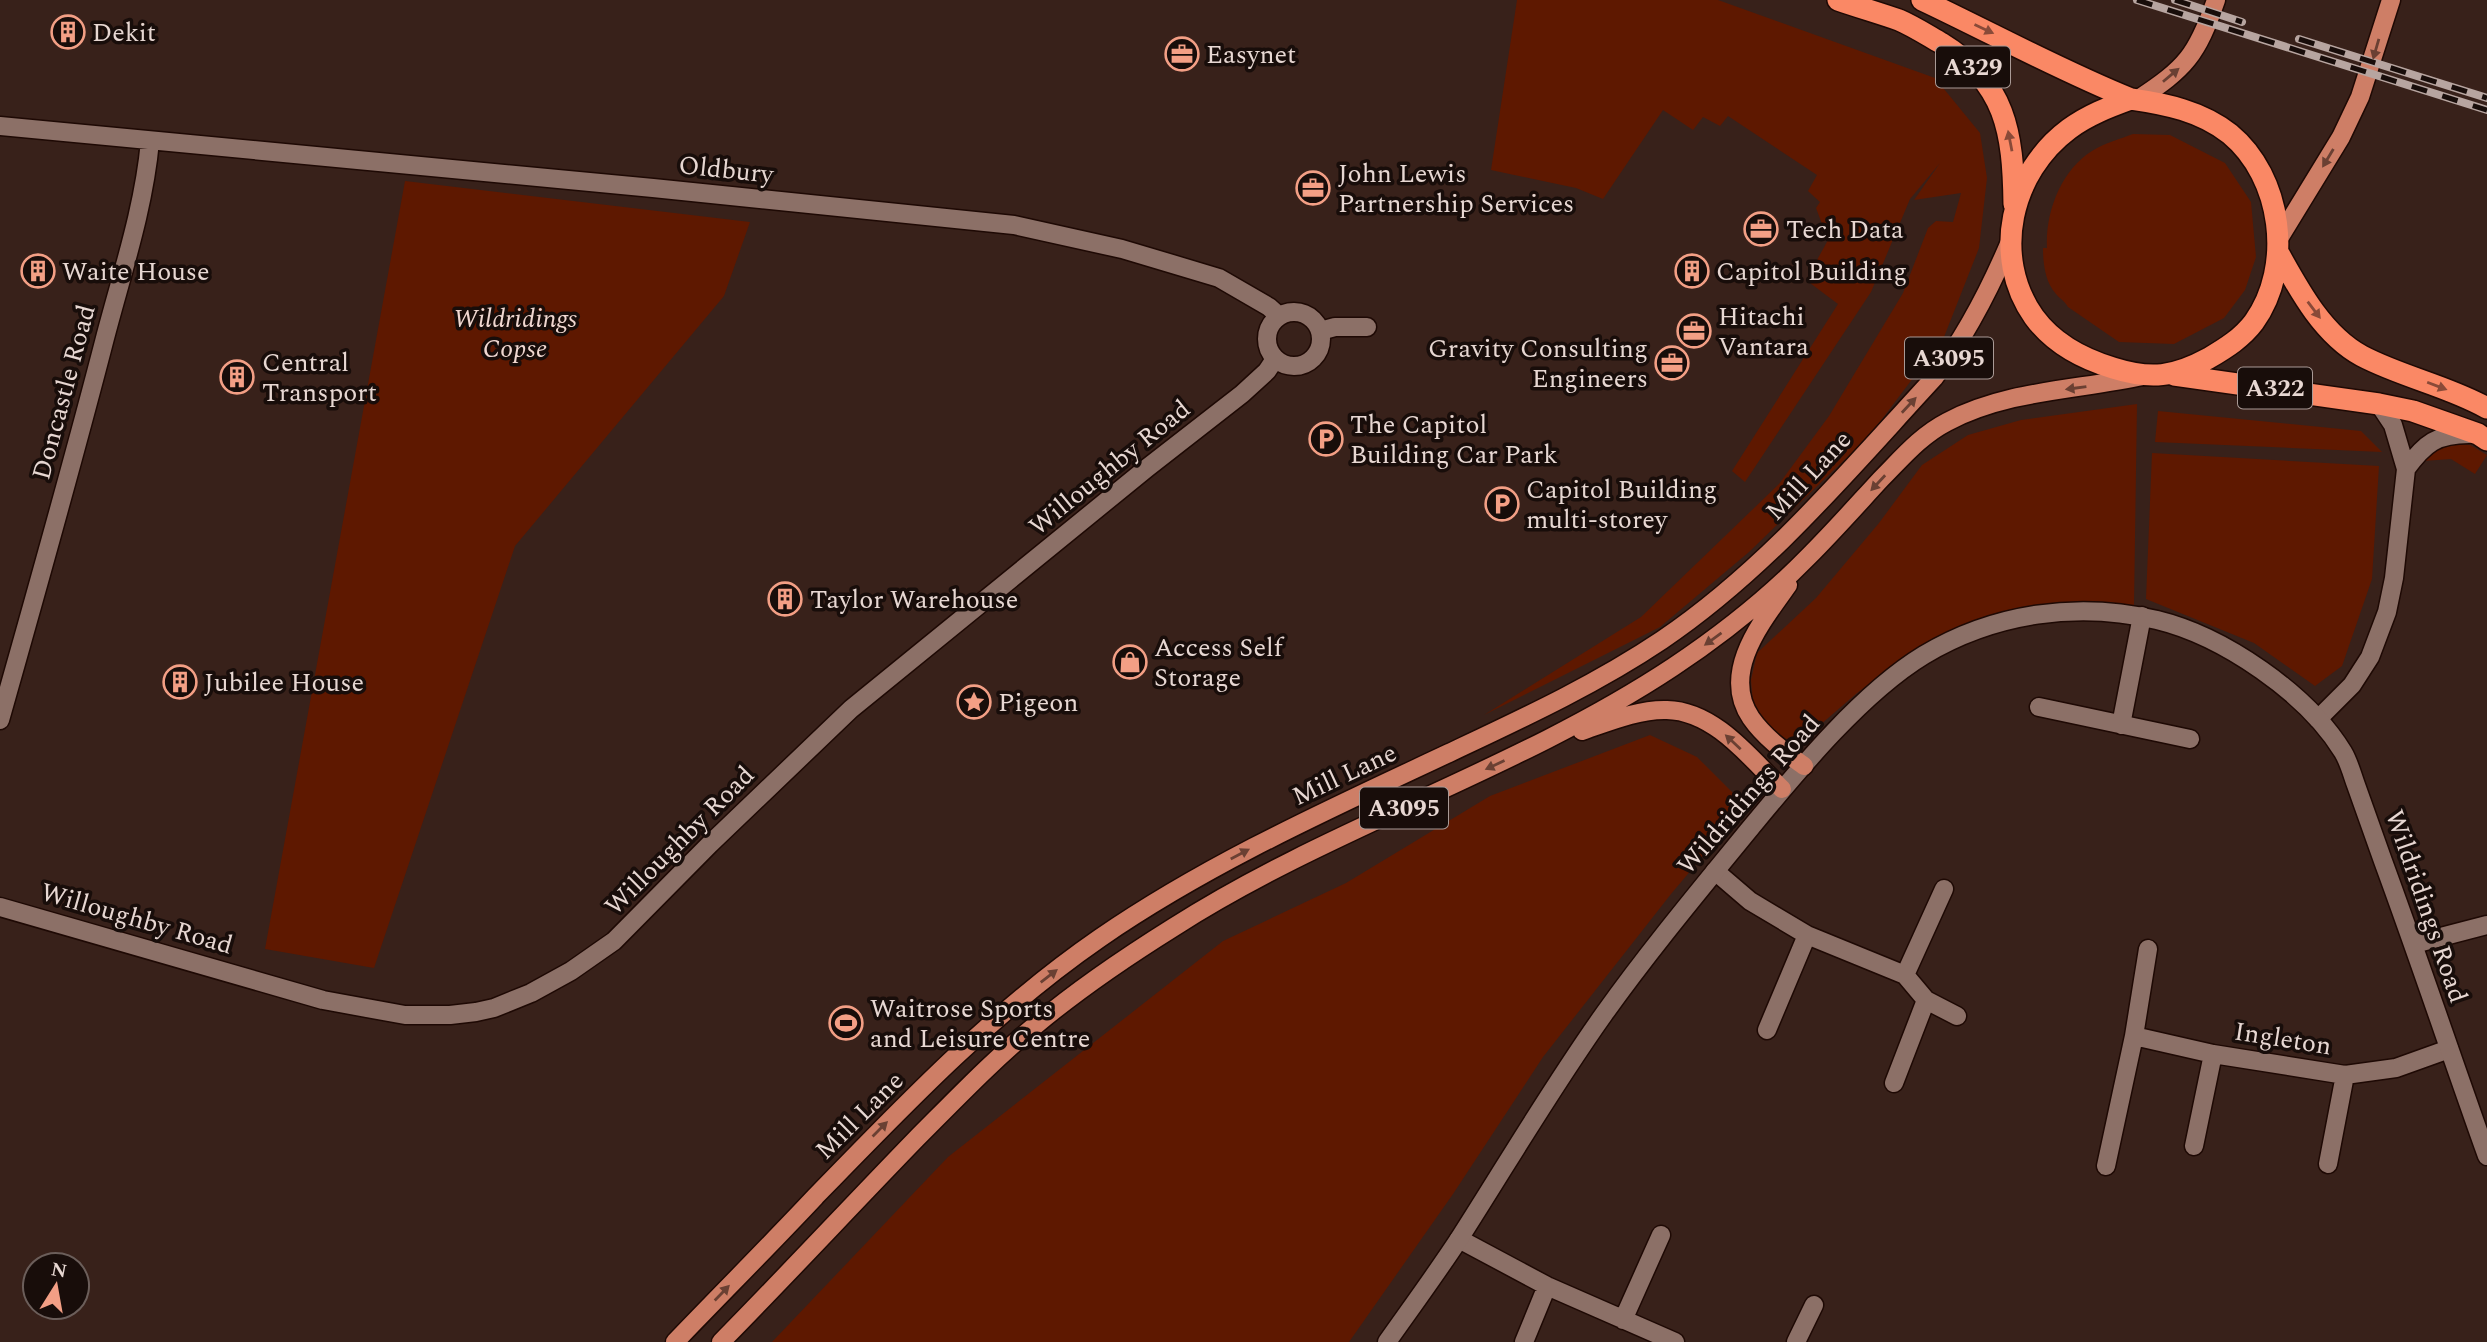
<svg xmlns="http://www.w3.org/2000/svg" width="2487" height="1342" font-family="Spectral,serif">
  <rect width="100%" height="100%" fill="#38211a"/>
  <path fill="#5e1800" d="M1517 0H1718L1935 78 1980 133 1987 178 1979 248 1944 337 1870 435 1749 552 1660 627 1484 715 1641 617 1779 484 1829 416 1903 293 1928 228 1936 221 1953 222 1961 193 1914 200 1940 163 1910 199 1871 292 1745 482 1732 471 1838 304 1806 280 1828 240 1816 208 1820 202 1808 191 1817 175 1728 116 1720 126 1703 117 1693 130 1663 110 1603 199 1576 188 1491 170Z
    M2133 134 2170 135 2225 163 2251 202 2256 257 2245 290 2224 318 2174 344 2119 342 2068 307C2064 300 2060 299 2056 294 2045 282 2043 263 2043 248H2047C2045 213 2061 170 2092 151 2104 143 2120 139 2133 134Z
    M405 181 750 222 724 296 515 546 374 968 265 949Z
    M2137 404 2134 605 2051 604 1984 621 1913 652 1857 693 1797 745 1765 727 1753 704 1751 680 1757 653 1816 598 1879 523 1922 465 1968 435 2021 420Z
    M2158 411 2361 431 2382 452 2155 442Z
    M2452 443 2470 445 2487 455 2475 474 2451 459 2423 461 2435 449Z
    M2152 453 2379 466 2372 579 2342 666 2315 686 2254 643 2146 599Z
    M1650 735 1697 757 1733 793 1724 831 1671 894 1543 1057 1453 1194 1349 1342H772L948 1157 1223 941 1346 883 1490 796Z"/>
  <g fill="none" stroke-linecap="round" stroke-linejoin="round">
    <defs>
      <path id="street" d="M0 126 653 188 1014 225 1122 249 1219 278 1269 307 1279 316
        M1267 339a27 27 0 1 1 54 0a27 27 0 1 1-54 0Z
        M1320 331 1335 327H1367
        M2406 469C2425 443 2437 434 2469 434
        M2039 707 2190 739
        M2318 719 2352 685 2370 657 2387 612 2394 578 2406 469 2393 425 2379 404
        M0 720C36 593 72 466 105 338 122 273 144 208 150 141
        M2121 725 2142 616
        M1715 871 1750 901 1807 935 1905 975 1926 1000 1957 1016
        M0 907 323 1000 405 1015H450L476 1012 494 1008 531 993 571 971 614 941 710 844 851 709 1147 468 1242 394 1267 371 1275 359
        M2414 944 2487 925
        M1905 975 1944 889
        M1767 1030 1807 935
        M2134 1036 2213 1054 2345 1075 2396 1068 2449 1049
        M1894 1083 1926 1000
        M2194 1146 2213 1054
        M2328 1164 2345 1075
        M2106 1166 2134 1036 2148 949
        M1459 1239 1547 1286 1675 1342
        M1623 1320 1661 1235
        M1524 1342 1547 1286
        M1796 1342 1814 1305"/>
      <path id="secondary" d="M1387 1342C1411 1308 1436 1274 1459 1239 1507 1164 1552 1087 1604 1014 1649 951 1699 891 1748 831 1796 773 1860 694 1924 655 1994 613 2078 601 2157 620 2223 636 2307 693 2343 752 2349 762 2352 774 2356 785 2365 810 2374 835 2383 861 2419 959 2452 1058 2487 1156"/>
      <path id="primary" d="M2137 100C2186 68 2197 55 2216 0
        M2278 240 2341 137 2360 97 2391 0
        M1788 585C1762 622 1720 672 1751 718 1765 738 1785 752 1804 766
        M1582 731C1608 722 1639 709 1667 710 1715 711 1751 759 1782 789
        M675 1342C721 1294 769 1246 815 1197 904 1105 994 1011 1100 938 1209 863 1330 809 1449 753 1521 719 1595 685 1662 640 1767 569 1848 471 1934 378 1965 337 1989 291 2009 244
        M721 1342C787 1275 851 1206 916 1139 956 1099 994 1059 1037 1024 1080 988 1126 957 1174 927 1332 826 1516 771 1673 667 1721 635 1768 598 1809 556 1834 531 1857 505 1881 479 1902 458 1920 436 1947 422 2007 390 2078 390 2143 376"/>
      <path id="highway" d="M1838 0C1858 7 1879 13 1899 20 1913 26 1927 35 1941 43 2006 83 2013 132 2014 204
        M1922 0C1992 33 2059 70 2131 99
        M2131 99C2166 104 2201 111 2230 134 2282 177 2294 266 2254 322 2242 338 2226 348 2209 358 2174 377 2151 380 2113 368 2083 359 2053 343 2034 317 1991 256 2011 172 2069 129 2088 115 2109 107 2131 99Z
        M2278 252C2299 290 2323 335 2362 356 2402 377 2448 386 2487 408
        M2174 375 2379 404 2413 411 2478 434 2487 440"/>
    </defs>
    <use href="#street" stroke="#1e0904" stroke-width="21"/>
    <use href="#secondary" stroke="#1e0904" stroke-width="21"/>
    <use href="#primary" stroke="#1e0904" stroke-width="21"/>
    <use href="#highway" stroke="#1e0904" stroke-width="24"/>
    <use href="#street" stroke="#8c7067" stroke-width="18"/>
    <use href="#secondary" stroke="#8c7067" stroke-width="18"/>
    <use href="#primary" stroke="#ce7e66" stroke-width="18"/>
    <use href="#highway" stroke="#fa8865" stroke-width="21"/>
    <defs>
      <path id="rail" d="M2137 0 2487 110
        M2175 0 2242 22
        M2299 39 2487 98"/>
    </defs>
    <use href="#rail" stroke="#b7a5a0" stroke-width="8"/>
    <use href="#rail" stroke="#180d0a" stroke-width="5" stroke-dasharray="16" stroke-linecap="butt"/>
  </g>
  <defs><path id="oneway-solid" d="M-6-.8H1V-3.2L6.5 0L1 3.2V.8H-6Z" transform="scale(1.75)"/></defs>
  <g fill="#894a38">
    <use href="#oneway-solid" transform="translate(1984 29) rotate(25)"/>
    <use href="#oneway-solid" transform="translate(2010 141) rotate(-101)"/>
    <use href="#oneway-solid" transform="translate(2314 310) rotate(53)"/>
    <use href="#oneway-solid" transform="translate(2437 386) rotate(21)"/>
  </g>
  <g fill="#6a4033">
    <use href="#oneway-solid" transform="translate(2376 49) rotate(106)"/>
    <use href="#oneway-solid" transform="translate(2171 75) rotate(-40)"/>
    <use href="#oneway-solid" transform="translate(2328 158) rotate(121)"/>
    <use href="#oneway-solid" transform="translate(2076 388) rotate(172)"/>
    <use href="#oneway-solid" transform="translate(1909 405) rotate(-47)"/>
    <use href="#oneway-solid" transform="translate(1878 483) rotate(133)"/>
    <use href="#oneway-solid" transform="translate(1713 639) rotate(144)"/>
    <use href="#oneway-solid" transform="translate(1733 742) rotate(-137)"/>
    <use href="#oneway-solid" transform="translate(1495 765) rotate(155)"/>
    <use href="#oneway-solid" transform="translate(1240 854) rotate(-28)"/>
    <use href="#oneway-solid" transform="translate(1049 976) rotate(-38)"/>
    <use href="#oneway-solid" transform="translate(880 1129) rotate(-45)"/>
    <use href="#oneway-solid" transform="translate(722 1293) rotate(-46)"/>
  </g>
  <defs>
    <symbol id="building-ring" viewBox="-11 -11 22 22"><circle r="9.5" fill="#180d0a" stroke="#f39f85" stroke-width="1.5"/><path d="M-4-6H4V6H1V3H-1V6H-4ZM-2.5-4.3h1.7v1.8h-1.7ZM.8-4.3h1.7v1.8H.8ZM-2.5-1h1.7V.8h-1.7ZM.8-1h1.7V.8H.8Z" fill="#f39f85"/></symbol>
    <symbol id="office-ring" viewBox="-11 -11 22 22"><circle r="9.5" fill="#180d0a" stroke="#f39f85" stroke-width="1.5"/><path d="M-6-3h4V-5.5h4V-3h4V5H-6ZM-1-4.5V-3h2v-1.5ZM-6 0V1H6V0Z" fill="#f39f85"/></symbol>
    <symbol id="parking-ring" viewBox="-11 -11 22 22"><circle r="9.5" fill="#180d0a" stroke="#f39f85" stroke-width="1.5"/><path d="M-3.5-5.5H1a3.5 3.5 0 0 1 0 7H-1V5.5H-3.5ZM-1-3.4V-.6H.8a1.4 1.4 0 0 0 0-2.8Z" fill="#f39f85"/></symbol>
    <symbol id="shop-ring" viewBox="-11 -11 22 22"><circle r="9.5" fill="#180d0a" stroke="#f39f85" stroke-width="1.5"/><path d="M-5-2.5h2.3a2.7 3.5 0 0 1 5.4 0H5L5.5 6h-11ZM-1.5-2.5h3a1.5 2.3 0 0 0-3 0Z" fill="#f39f85"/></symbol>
    <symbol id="sight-ring" viewBox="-11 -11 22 22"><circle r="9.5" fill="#180d0a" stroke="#f39f85" stroke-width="1.5"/><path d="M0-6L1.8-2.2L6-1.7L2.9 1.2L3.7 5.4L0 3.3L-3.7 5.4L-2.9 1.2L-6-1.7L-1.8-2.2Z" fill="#f39f85"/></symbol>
    <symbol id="stadium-ring" viewBox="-11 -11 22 22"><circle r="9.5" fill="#180d0a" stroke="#f39f85" stroke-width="1.5"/><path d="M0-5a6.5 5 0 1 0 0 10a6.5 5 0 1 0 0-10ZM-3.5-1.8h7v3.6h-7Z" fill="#f39f85"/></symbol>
  </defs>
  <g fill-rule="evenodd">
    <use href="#building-ring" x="49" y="13" width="38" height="38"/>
    <use href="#office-ring" x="1163" y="35" width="38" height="38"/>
    <use href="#office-ring" x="1294" y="169" width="38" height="38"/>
    <use href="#office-ring" x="1742" y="210" width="38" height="38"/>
    <use href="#building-ring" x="19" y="252" width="38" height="38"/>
    <use href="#building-ring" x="1673" y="252" width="38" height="38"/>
    <use href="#office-ring" x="1675" y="312" width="38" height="38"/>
    <use href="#office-ring" x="1653" y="344" width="38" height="38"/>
    <use href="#building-ring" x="218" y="358" width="38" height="38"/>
    <use href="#parking-ring" x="1307" y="420" width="38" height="38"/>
    <use href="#parking-ring" x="1483" y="485" width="38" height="38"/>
    <use href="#building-ring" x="766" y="580" width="38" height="38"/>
    <use href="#shop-ring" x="1111" y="643" width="38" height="38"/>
    <use href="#building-ring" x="161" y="663" width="38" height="38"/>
    <use href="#sight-ring" x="955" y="683" width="38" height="38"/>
    <use href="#stadium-ring" x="827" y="1004" width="38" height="38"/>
  </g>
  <g text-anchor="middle" stroke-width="7" stroke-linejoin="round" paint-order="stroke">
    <g fill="#180d0a" stroke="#a99a96" stroke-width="2">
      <rect x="1936" y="46.5" width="74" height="41" rx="5"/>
      <rect x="1905" y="337.5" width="88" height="41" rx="5"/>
      <rect x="2238" y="367.5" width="74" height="41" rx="5"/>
      <rect x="1360" y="787.5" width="88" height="41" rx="5"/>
    </g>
    <g font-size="24" font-weight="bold" fill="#e7d7d2">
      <text x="1973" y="75">A329</text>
      <text x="1949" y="366">A3095</text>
      <text x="2275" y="396">A322</text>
      <text x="1404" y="816">A3095</text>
    </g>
    <g font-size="26" fill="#e7d7d2" stroke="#180d0a" text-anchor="start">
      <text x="92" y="41">Dekit</text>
      <text x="1206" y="63">Easynet</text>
      <text x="1338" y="182">John Lewis<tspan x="1338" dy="30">Partnership Services</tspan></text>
      <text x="1786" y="238">Tech Data</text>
      <text x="62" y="280">Waite House</text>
      <text x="1716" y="280">Capitol Building</text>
      <text x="1718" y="325">Hitachi<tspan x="1718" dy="30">Vantara</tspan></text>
      <text x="1648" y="357" text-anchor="end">Gravity Consulting<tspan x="1648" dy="30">Engineers</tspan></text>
      <text x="262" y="371">Central<tspan x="262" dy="30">Transport</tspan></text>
      <text x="1350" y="433">The Capitol<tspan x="1350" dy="30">Building Car Park</tspan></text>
      <text x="1526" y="498">Capitol Building<tspan x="1526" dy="30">multi-storey</tspan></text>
      <text x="810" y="608">Taylor Warehouse</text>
      <text x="1154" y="656">Access Self<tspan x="1154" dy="30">Storage</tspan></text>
      <text x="204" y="691">Jubilee House</text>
      <text x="998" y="711">Pigeon</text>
      <text x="870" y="1017">Waitrose Sports<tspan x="870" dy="30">and Leisure Centre</tspan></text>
    </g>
    <g font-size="26" fill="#e7d7d2" stroke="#180d0a">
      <text transform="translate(726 169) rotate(6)" y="9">Oldbury</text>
      <text transform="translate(63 392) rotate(-75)" y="9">Doncastle Road</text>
      <text transform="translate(1109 467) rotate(-39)" y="9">Willoughby Road</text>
      <text transform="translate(1808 475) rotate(-47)" y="9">Mill Lane</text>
      <text transform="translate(1344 774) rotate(-25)" y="9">Mill Lane</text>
      <text transform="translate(1748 794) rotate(-49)" y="9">Wildridings Road</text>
      <text transform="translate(679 840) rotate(-45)" y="9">Willoughby Road</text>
      <text transform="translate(2427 906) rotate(71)" y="9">Wildridings Road</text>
      <text transform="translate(137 918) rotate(16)" y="9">Willoughby Road</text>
      <text transform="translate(2283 1038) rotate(9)" y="9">Ingleton</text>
      <text transform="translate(859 1115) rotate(-45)" y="9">Mill Lane</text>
    </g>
    <g font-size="26" font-style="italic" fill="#f0d7d0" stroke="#180d0a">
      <text x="515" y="327">Wildridings<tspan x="515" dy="30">Copse</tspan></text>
    </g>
  </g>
  <g transform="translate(56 1286) rotate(11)"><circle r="33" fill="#180d0a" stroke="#6b5e5a" stroke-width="2"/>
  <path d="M0-5L12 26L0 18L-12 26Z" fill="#f39f85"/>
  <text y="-10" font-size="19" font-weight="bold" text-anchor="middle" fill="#e7d7d2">N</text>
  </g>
</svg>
